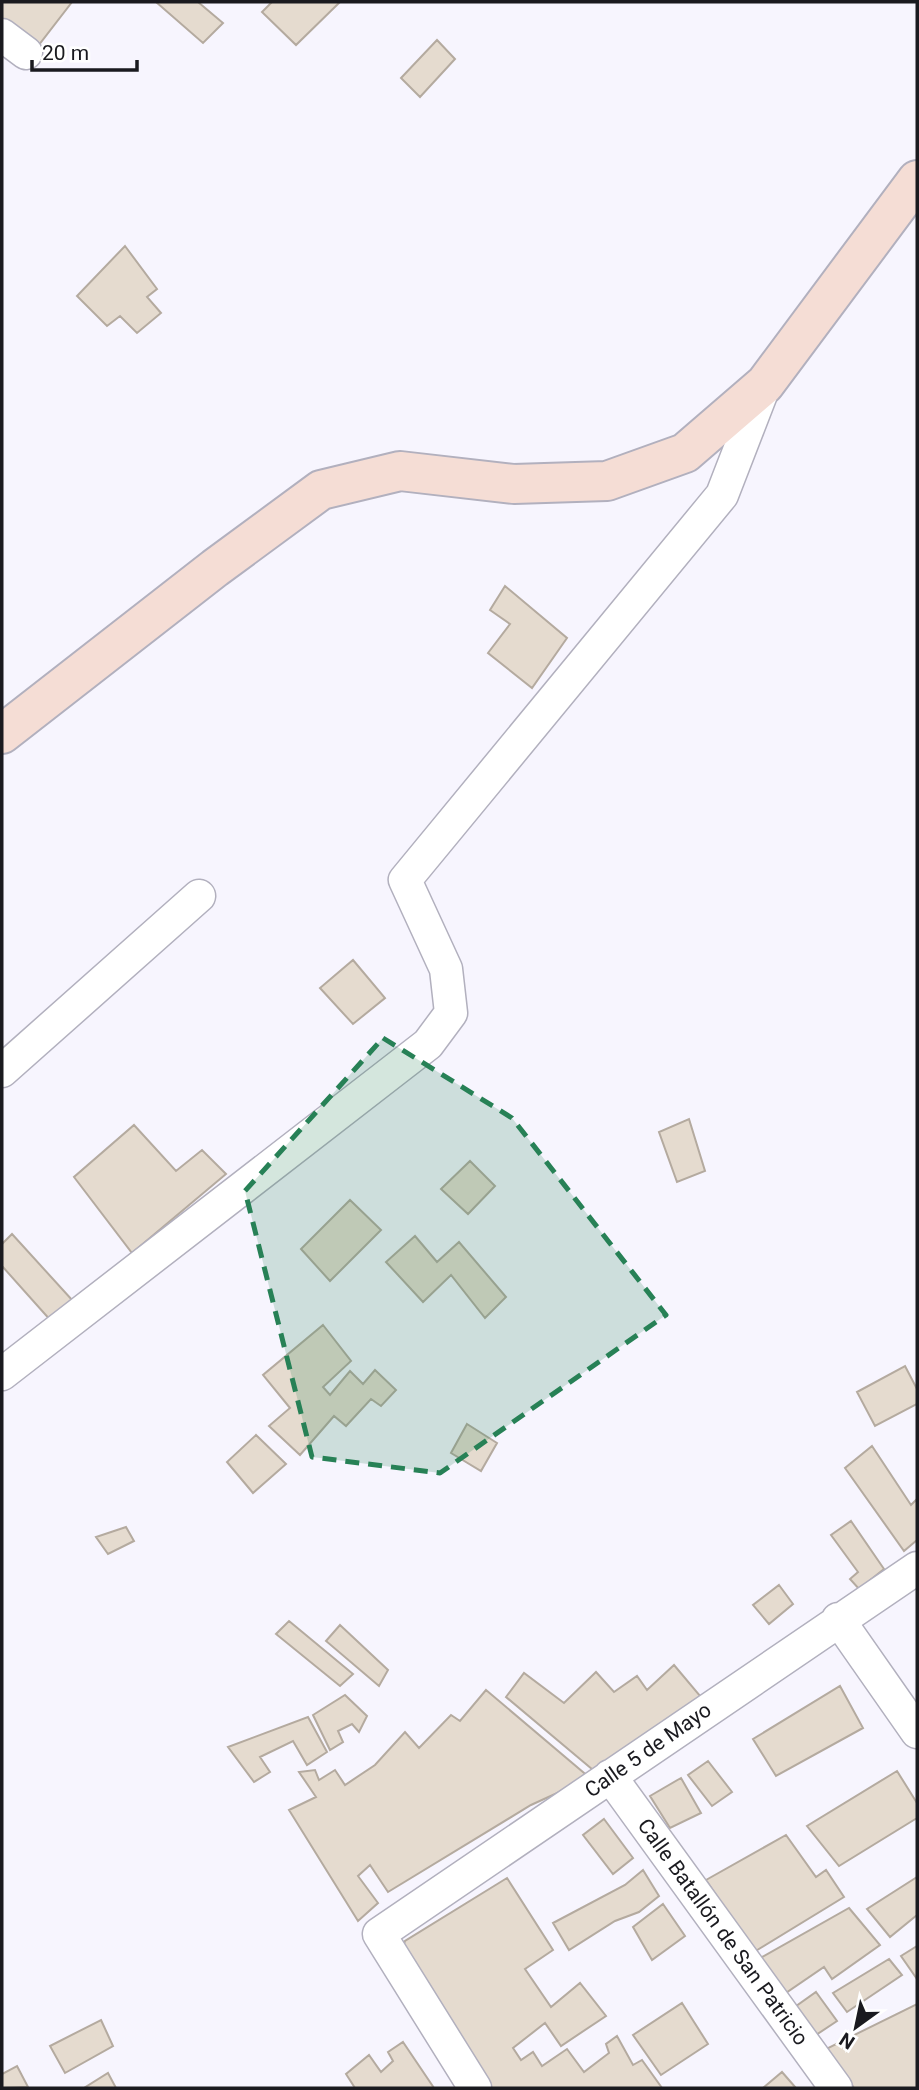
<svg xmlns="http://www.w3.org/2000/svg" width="919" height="2090" font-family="Roboto,sans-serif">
  <rect width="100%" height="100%" fill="#f7f5fe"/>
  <path fill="#e5dbcf" stroke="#b4aa9f" stroke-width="2" d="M2 2H72L38 46 2 18Z
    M156 2H198L223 23 203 43Z
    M272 2H340L296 45 262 12Z
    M437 40 455 59 420 97 401 78Z
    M125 246 157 289 147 297 161 313 137 333 120 316 107 326 77 296Z
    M505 586 567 638 532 688 488 653 510 624 490 610Z
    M353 960 385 998 353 1024 320 988Z
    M689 1119 705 1171 677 1182 659 1132Z
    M134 1125 176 1171 202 1150 226 1174 132 1253 74 1177Z
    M470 1161 495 1186 468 1214 441 1189Z
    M350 1200 381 1230 330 1281 301 1249Z
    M12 1234 73 1301 52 1322 2 1266V1244Z
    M415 1236 437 1262 459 1242 506 1297 485 1318 451 1275 423 1302 386 1262Z
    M323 1325 351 1361 323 1387 330 1395 350 1371 363 1384 375 1370 396 1390 381 1406 371 1399 346 1426 334 1416 300 1455 269 1426 290 1408 263 1375Z
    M905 1366 917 1389V1404L875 1426 857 1392Z
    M467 1424 497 1443 481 1471 451 1453Z
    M256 1435 286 1464 253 1493 227 1462Z
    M872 1446 911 1505 917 1499V1540L904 1551 845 1468Z
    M851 1521 884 1569 859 1589 850 1579 858 1572 831 1535Z
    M126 1527 134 1541 108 1554 96 1537Z
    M779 1585 793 1604 769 1624 753 1605Z
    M289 1621 353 1674 340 1686 276 1634Z
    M340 1625 388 1670 379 1686 326 1641Z
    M674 1665 701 1697 599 1775 506 1697 524 1673 564 1703 596 1672 614 1692 637 1676 647 1690Z
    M840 1686 863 1728 776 1776 753 1739Z
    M486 1690 590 1778 531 1805 388 1892 370 1865 358 1876 378 1903 358 1921 289 1810 316 1797 299 1772 315 1770 319 1780 335 1770 345 1785 375 1765 405 1732 419 1748 451 1715 460 1721Z
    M345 1695 367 1716 359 1732 352 1724 338 1731 343 1742 330 1750 313 1715Z
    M308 1717 327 1752 307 1765 293 1741 260 1757 270 1772 254 1782 228 1747Z
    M708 1761 732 1792 712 1806 688 1775Z
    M897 1771 917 1803V1818L839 1866 807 1826Z
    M681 1778 701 1813 670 1828 650 1796Z
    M604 1819 633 1858 613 1874 583 1835Z
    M786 1835 816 1877 826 1870 844 1897 754 1952 706 1880Z
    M643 1870 659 1896 639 1912 615 1921 569 1950 553 1923 625 1885Z
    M917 1877V1915L890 1937 867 1909Z
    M507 1878 553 1950 525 1969 551 2007 580 1983 606 2016 561 2046 545 2023 513 2048 521 2060 533 2052 542 2066 567 2049 584 2072 609 2053 606 2044 617 2036 633 2065 642 2060 662 2088H482L401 1953 405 1941Z
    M663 1904 685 1936 652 1960 633 1927Z
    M849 1908 880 1945 832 1979 824 1967 777 1999 755 1961Z
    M917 1946V1979L901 1956Z
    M889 1959 902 1975 847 2012 833 1993Z
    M816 1992 837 2021 813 2037 792 2009Z
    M682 2003 708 2044 661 2075 633 2035Z
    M917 2004V2088H854L826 2049Z
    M101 2020 113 2046 65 2073 50 2046Z
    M403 2042 434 2088H355L346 2074 369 2055 381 2072 393 2061 388 2052Z
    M17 2066 28 2087 2 2088V2074Z
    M782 2072 796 2088H763Z
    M108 2073 116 2088H84Z"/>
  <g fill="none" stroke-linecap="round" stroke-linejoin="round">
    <defs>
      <path id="street" d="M2 35 26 53
        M2 1071 199 896
        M2 1374 428 1044 451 1013 446 969 405 880 722 495 765 384
        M838 1619 917 1732
        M610 1776 836 2088
        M475 2088 379 1934 917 1568"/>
      <path id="secondary" d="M2 734 215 568 321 490 400 471 514 484 607 481 685 453 765 384 917 180"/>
    </defs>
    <use href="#street" stroke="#b2b0be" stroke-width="35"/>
    <use href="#secondary" stroke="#b2b0be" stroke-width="42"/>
    <use href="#street" stroke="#fff" stroke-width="32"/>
    <use href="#secondary" stroke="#f5ddd5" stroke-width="38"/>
  </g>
  <path fill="#278156" fill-opacity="0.2" stroke="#278156" stroke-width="5" stroke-dasharray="14 9" stroke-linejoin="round" d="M383 1038 512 1118 666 1315 440 1473 312 1457 245 1191Z"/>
  <g text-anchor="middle" stroke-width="6" stroke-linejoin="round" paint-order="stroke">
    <g font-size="21" fill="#1a1a1f" stroke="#fff">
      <text transform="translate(648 1750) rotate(-35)" y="7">Calle 5 de Mayo</text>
      <text transform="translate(723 1932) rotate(54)" y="7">Calle Batallón de San Patricio</text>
    </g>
  </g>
  <rect width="919" height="2090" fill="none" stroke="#1a1a1f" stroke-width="7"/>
  <g transform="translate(856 2027) rotate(213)" stroke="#ffffff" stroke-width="5" paint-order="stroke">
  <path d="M0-5L12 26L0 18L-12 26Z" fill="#1a1a1f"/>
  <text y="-10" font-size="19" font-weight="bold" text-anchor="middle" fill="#1a1a1f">N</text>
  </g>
  <path d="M32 60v10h105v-10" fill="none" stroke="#1a1a1f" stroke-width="3.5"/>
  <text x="42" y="60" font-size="21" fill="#1a1a1f" stroke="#ffffff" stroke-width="5" paint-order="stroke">20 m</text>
</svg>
